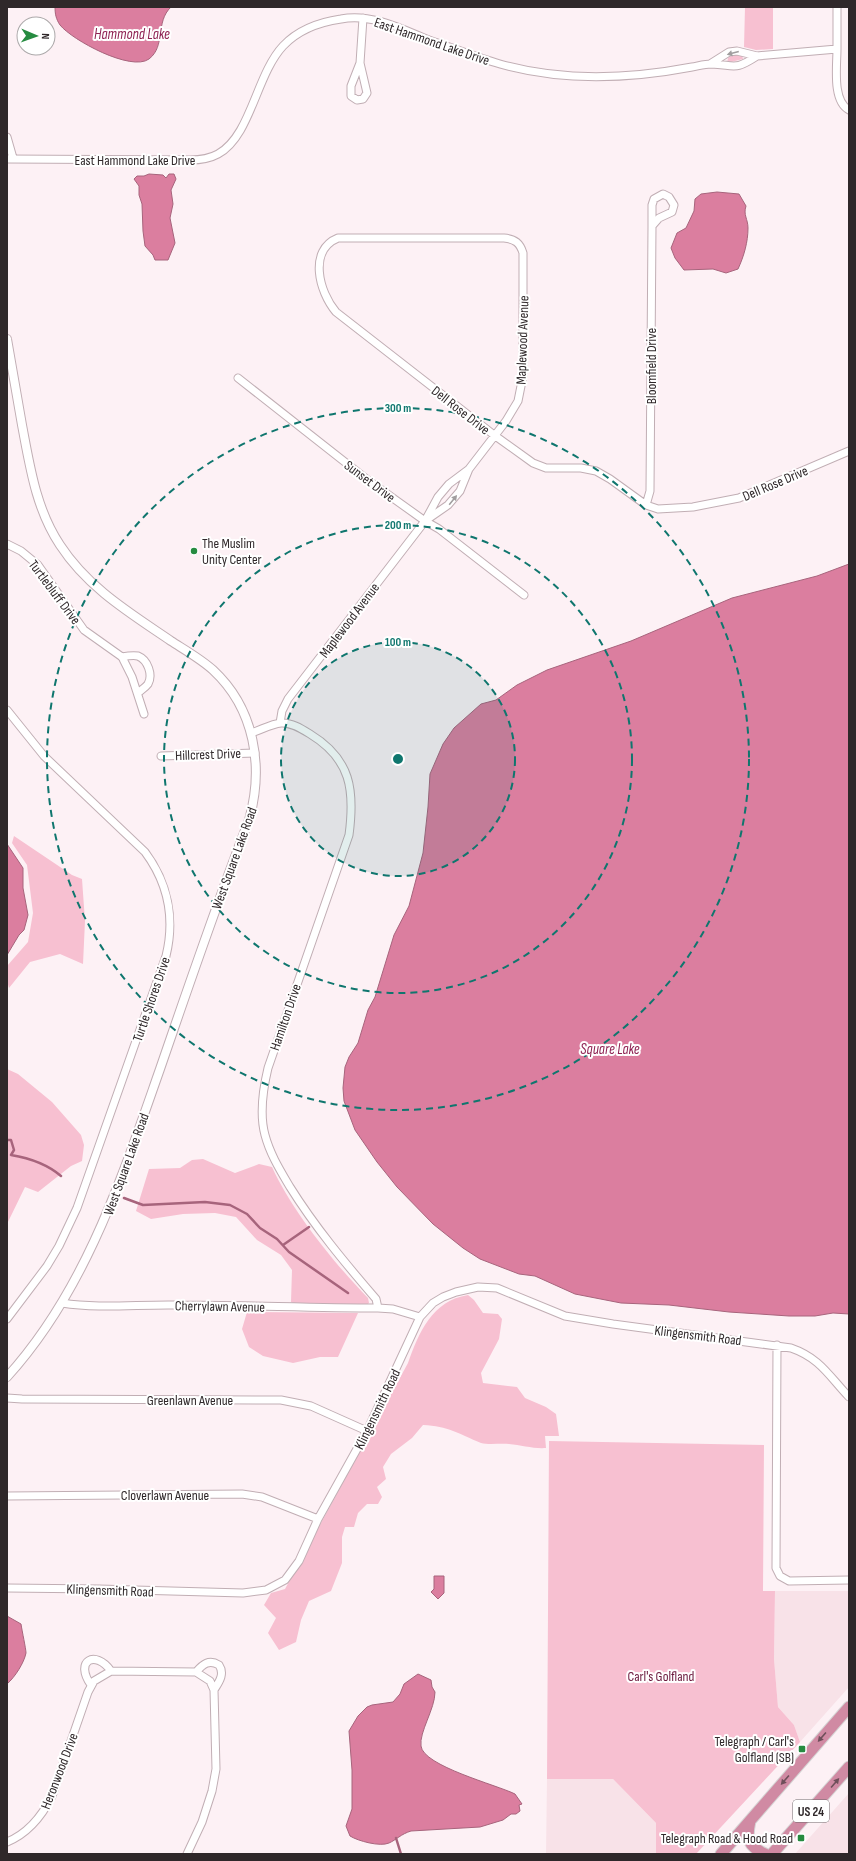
<svg xmlns="http://www.w3.org/2000/svg" width="856" height="1861" font-family="'Sofia Sans Condensed',sans-serif">
  <rect width="100%" height="100%" fill="#fdf1f5"/>
  <path fill="#f8e2e8" d="M775 1591H849V1687L800 1742 794 1725 778 1707 774 1659Z
    M547 1779H613L656 1823V1854H546Z
    M849 1793V1854H795Z"/>
  <path fill="#f7c0d1" d="M745 7H773V49L756 50 744 47Z
    M733 54 742 55 743 59 727 63 728 58Z
    M14 836 72 875 82 879 85 921 83 964 60 954 30 962 9 988 7 981V966L28 942 33 913 27 865 12 843Z
    M7 1069 18 1074 52 1102 81 1135 84 1145 82 1161 71 1166 38 1192 25 1187 7 1224Z
    M203 1159 235 1173 259 1164 272 1167C292 1211 334 1263 368 1298L369 1303 366 1306 296 1305 291 1302 292 1270 281 1255 257 1240 236 1217 215 1213 183 1214 151 1219 136 1211 149 1169 180 1168 192 1160Z
    M468 1295 474 1300 483 1313 498 1314 502 1319 499 1339 481 1373 483 1383 517 1387 525 1398 546 1407 556 1414 559 1436H545L546 1448C534 1449 521 1445 509 1444 501 1443 489 1445 481 1443 459 1434 448 1426 423 1425L412 1438 391 1454 383 1467 386 1479 377 1487 382 1497 378 1504H367L358 1513 354 1527H345L342 1537V1563L331 1591 309 1601 301 1620 296 1642 279 1650 268 1633 276 1618 264 1605 271 1593 285 1589 408 1363C419 1332 432 1301 468 1295Z
    M247 1312 358 1313 338 1357H320L293 1363 263 1356 249 1347 242 1329Z
    M549 1441 764 1445 763 1591H775L774 1659 778 1707 794 1725 800 1742 696 1854H656V1823L613 1779H547Z"/>
  <path fill="#db7e9f" stroke="#a7647c" d="M55 7H171C155 22 166 46 149 59 131 72 72 40 60 25 56 19 55 14 55 7Z
    M149 174 163 175 166 178 169 174H174L176 179 171 190 173 204 170 218 175 243 168 260H155L153 255 145 246 143 231 142 204 139 195V186L134 179 137 176H144Z
    M717 192 739 194 746 206C743 215 748 219 748 228 748 242 744 256 738 269L726 273 713 269 684 270 675 258 671 248 677 233 686 228 694 211 695 199 701 194Z
    M849 564V1314L833 1313 815 1316H789L729 1312 669 1305 621 1303 575 1294 535 1276 519 1274 480 1259 463 1248 433 1224 397 1187 377 1162 355 1130 344 1101 343 1088 345 1067 349 1057 358 1043 368 1010 375 997 394 935 409 906 423 853 428 807 430 774 443 744 454 728 481 704 496 700 517 685 547 670 631 641 732 598 817 576Z
    M7 844 23 868V888L28 915 24 930 19 935 7 955Z
    M434 1576H444V1593L438 1599 431 1592 434 1589Z
    M7 1616 21 1624C22 1631 26 1649 26 1653 24 1663 15 1677 7 1684Z
    M418 1674 431 1680 432 1687 435 1692C435 1709 419 1732 421 1746 423 1766 497 1785 515 1794L522 1804 519 1805 520 1811 516 1814H511L503 1820 480 1827 411 1831C401 1834 396 1840 389 1843 380 1847 358 1841 350 1836L346 1826 352 1809V1770L349 1731 358 1716 367 1707 372 1705 393 1702 400 1694 404 1684Z"/>
  <g fill="none" stroke-linecap="round" stroke-linejoin="round">
    <path stroke="#a7647c" stroke-width="2.5" d="M7 1140H11L14 1150 11 1155C29 1158 47 1164 61 1176
      M124 1198 143 1205 205 1202 230 1205 247 1214 260 1228 277 1239 289 1252 348 1293
      M283 1245 309 1227
      M396 1838 401 1854"/>
    <defs>
      <path id="minor" d="M837 49C837 66 832 101 849 110
        M360 63 367 93 363 99 357 100 351 96V86L360 63 363 18
        M710 64 729 52 737 51 757 56 837 49V7
        M7 137 13 158
        M7 159 190 160C200 160 209 159 218 154 251 136 256 75 283 46 298 30 320 22 341 19 371 13 402 29 429 40 453 48 476 57 500 64 563 82 629 79 692 67 698 66 705 64 711 64 736 65 734 71 757 56
        M238 378 369 481 425 521 439 529 524 595
        M646 505 650 491 652 226 659 218 672 212 674 205 669 197 663 194 654 199 652 205V226
        M425 521 448 505 460 491 469 469 506 421 518 401 523 376V253C520 243 515 239 504 238H338C308 250 319 292 336 312L494 435 533 463 546 468H581L596 471 610 479 646 505 658 509 693 507 739 498 849 451
        M7 544 21 551 38 565 84 630 122 657 132 677 144 714
        M122 657C127 656 133 655 138 656 148 660 153 675 148 684 145 688 141 690 138 693
        M7 710 44 756 145 852C168 883 175 919 166 956L77 1208 59 1246 47 1266 7 1319
        M280 723 282 711 288 699 425 521 438 497 449 484 469 469
        M251 733C261 730 271 724 281 723 291 722 302 729 310 734 351 759 355 790 349 835L268 1068C263 1089 259 1113 265 1135 270 1154 280 1170 290 1187 315 1227 345 1263 376 1299L378 1308
        M161 756 255 753
        M62 1303C100 1309 139 1304 178 1305 245 1305 311 1308 378 1308L393 1309 420 1317
        M777 1345 776 1568 780 1576 789 1581 849 1580
        M7 1398 22 1399 281 1400 311 1406 367 1431
        M7 1496 242 1494 262 1497 318 1519
        M7 1588 99 1589 243 1593 266 1590 285 1580 299 1561 318 1519 367 1431 420 1317 433 1303 443 1297 456 1292 478 1287 497 1288 565 1316 613 1324 791 1348C820 1358 829 1376 849 1397
        M196 1672C203 1664 209 1659 219 1665 225 1674 219 1682 214 1690
        M91 1685C74 1661 95 1649 111 1671
        M7 1842C29 1833 42 1816 52 1796L88 1692 94 1681 111 1671 196 1672 210 1681 214 1690 216 1769 212 1791 202 1822 187 1854"/>
      <path id="tertiary" d="M7 339C12 368 17 397 22 425 30 467 36 509 60 545 88 588 130 613 171 641 185 650 201 659 213 670 255 709 264 767 249 820 217 902 189 985 160 1069 122 1177 86 1290 7 1377"/>
      <path id="trunk" d="M750 1821C746 1839 748 1846 765 1854
        M721 1854 849 1707
        M772 1854 849 1767"/>
    </defs>
    <use href="#minor" stroke="#c1aeb4" stroke-width="9"/>
    <use href="#tertiary" stroke="#c1aeb4" stroke-width="10"/>
    <use href="#trunk" stroke="#d5d4d4" stroke-width="13"/>
    <use href="#minor" stroke="#fff" stroke-width="7"/>
    <use href="#tertiary" stroke="#fff" stroke-width="8"/>
    <use href="#trunk" stroke="#d08aa3" stroke-width="11"/>
  </g>
  <defs><path id="oneway-solid" d="M-6-.8H1V-3.2L6.5 0L1 3.2V.8H-6Z"/></defs>
  <g fill="#a19e9f">
    <use href="#oneway-solid" transform="translate(733 53) rotate(165)"/>
    <use href="#oneway-solid" transform="translate(453 500) rotate(-51)"/>
  </g>
  <g fill="#6f4f5a">
    <use href="#oneway-solid" transform="translate(822 1737) rotate(131)"/>
    <use href="#oneway-solid" transform="translate(785 1780) rotate(131)"/>
    <use href="#oneway-solid" transform="translate(835 1783) rotate(-49)"/>
  </g>
  <circle cx="398" cy="759" r="117" fill="#0f766e" fill-opacity=".12"/>
  <g fill="none" stroke="#0f766e" stroke-width="2" stroke-dasharray="7 5">
    <circle cx="398" cy="759" r="117"/>
    <circle cx="398" cy="759" r="234"/>
    <circle cx="398" cy="759" r="351"/>
  </g>
  <g fill="#268b40" stroke="#fff" stroke-width="1.5">
    <circle cx="194" cy="551" r="4"/>
    <rect x="798" y="1745" width="8" height="8" rx="2"/>
    <rect x="797" y="1834" width="8" height="8" rx="2"/>
  </g>
  <g text-anchor="middle" stroke-width="4" stroke-linejoin="round" paint-order="stroke">
    <rect fill="#fff" stroke="#6d686a" stroke-width="1" x="793" y="1800" width="36" height="22" rx="3"/>
    <g font-size="13" font-weight="bold" fill="#2f282a">
      <text x="811" y="1816">US 24</text>
    </g>
    <g font-size="14" fill="#2f282a" stroke="#fff">
      <text transform="translate(432 41) rotate(19)" y="5">East Hammond Lake Drive</text>
      <text x="135" y="165">East Hammond Lake Drive</text>
      <text transform="translate(522 340) rotate(-88)" y="5">Maplewood Avenue</text>
      <text transform="translate(651 366) rotate(-90)" y="5">Bloomfield Drive</text>
      <text transform="translate(461 410) rotate(38)" y="5">Dell Rose Drive</text>
      <text transform="translate(370 481) rotate(37)" y="5">Sunset Drive</text>
      <text transform="translate(775 483) rotate(-23)" y="5">Dell Rose Drive</text>
      <text transform="translate(55 592) rotate(53)" y="5">Turtlebluff Drive</text>
      <text transform="translate(349 620) rotate(-53)" y="5">Maplewood Avenue</text>
      <text transform="translate(208 754) rotate(-2)" y="5">Hillcrest Drive</text>
      <text transform="translate(234 858) rotate(-70)" y="5">West Square Lake Road</text>
      <text transform="translate(151 999) rotate(-71)" y="5">Turtle Shores Drive</text>
      <text transform="translate(285 1017) rotate(-71)" y="5">Hamilton Drive</text>
      <text transform="translate(126 1164) rotate(-70)" y="5">West Square Lake Road</text>
      <text transform="translate(220 1306) rotate(1)" y="5">Cherrylawn Avenue</text>
      <text transform="translate(698 1335) rotate(7)" y="5">Klingensmith Road</text>
      <text x="190" y="1405">Greenlawn Avenue</text>
      <text transform="translate(377 1409) rotate(-64)" y="5">Klingensmith Road</text>
      <text x="165" y="1500">Cloverlawn Avenue</text>
      <text transform="translate(110 1590) rotate(2)" y="5">Klingensmith Road</text>
      <text transform="translate(59 1771) rotate(-69)" y="5">Heronwood Drive</text>
    </g>
    <g font-size="14" fill="#2f282a" stroke="#fff" text-anchor="end">
      <text x="202" y="548" text-anchor="start">The Muslim<tspan x="202" dy="16">Unity Center</tspan></text>
      <text x="794" y="1746">Telegraph / Carl's<tspan x="794" dy="16">Golfland (SB)</tspan></text>
      <text x="793" y="1843">Telegraph Road &amp; Hood Road</text>
    </g>
    <g font-size="14" fill="#69163b" stroke="#fff">
      <text x="661" y="1681">Carl's Golfland</text>
    </g>
    <g font-size="15" font-style="italic" fill="#8e2152" stroke="#fff">
      <text x="132" y="39">Hammond Lake</text>
      <text x="610" y="1054">Square Lake</text>
    </g>
  </g>
  <circle cx="398" cy="759" r="6" fill="#0f766e" stroke="#fff" stroke-width="2"/>
  <g font-size="12" text-anchor="middle" font-weight="bold" fill="#0f766e" stroke="#fff" stroke-width="4" stroke-linejoin="round" paint-order="stroke">
    <text x="398" y="412">300 m</text>
    <text x="398" y="529">200 m</text>
    <text x="398" y="646">100 m</text>
  </g>
  <rect width="856" height="1861" fill="none" stroke="#2f282a" stroke-width="16"/>
  <g transform="translate(36 36) rotate(92)"><circle r="19" fill="#ffffff" stroke="#aca9aa"/>
  <path d="M0-3L7 15L0 10L-7 15Z" fill="#268b40"/>
  <text y="-6" font-size="11" font-weight="bold" text-anchor="middle" fill="#2f282a">N</text>
  </g>
</svg>
